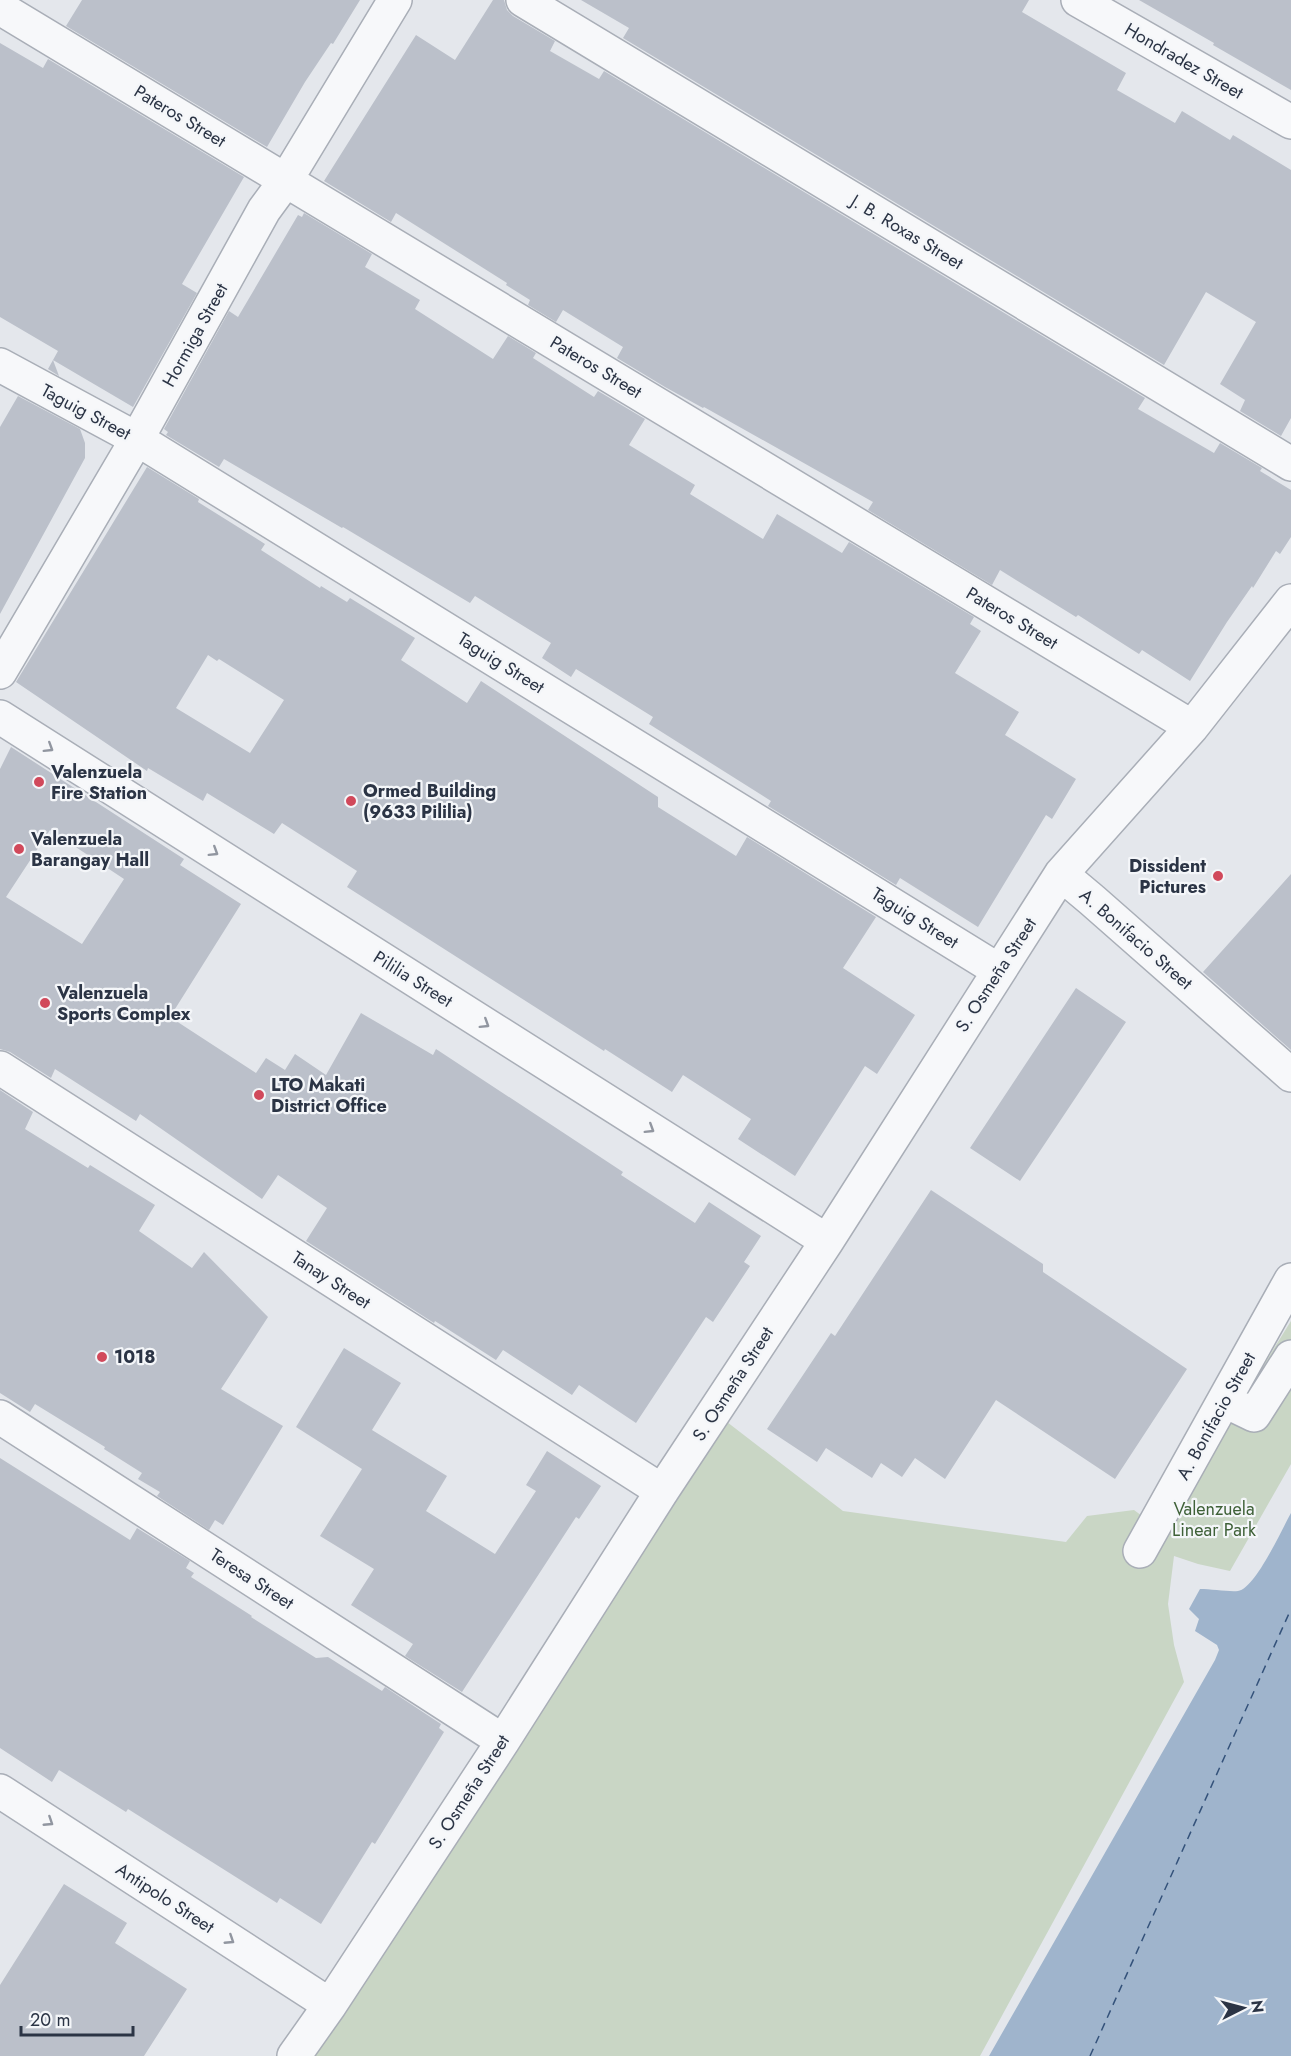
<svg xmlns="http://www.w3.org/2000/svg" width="1291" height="2056" font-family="Jost,sans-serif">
  <rect width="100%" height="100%" fill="#e4e7ec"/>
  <path fill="#c9d6c5" d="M1291 1321V1464L1230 1571 1198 1564 1174 1556 1168 1604 1174 1645 1184 1682 980 2056H307L727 1422 843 1511 1066 1542 1087 1516 1134 1510 1161 1530Z"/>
  <path fill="#9fb4cc" d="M1291 1513V2056H989L1215 1660 1219 1650 1217 1645 1195 1631 1199 1619 1189 1609 1200 1589C1211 1589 1229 1592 1238 1591 1255 1589 1282 1529 1291 1513Z"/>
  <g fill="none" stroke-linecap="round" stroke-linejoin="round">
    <path stroke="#34527a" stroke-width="1.5" stroke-dasharray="8 6" stroke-linecap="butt" d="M1090 2056 1291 1609"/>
  </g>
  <path fill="#bbc0ca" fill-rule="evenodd" d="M82 0H360L333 44 331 43 305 82 267 147 66 26Z
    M493 0H504L507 10 513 16 555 41 550 51 599 79 604 71 1145 398 1138 409 1214 453 1220 443 1262 468 1260 471 1291 490V537L1280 554 1276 551 1253 588 1252 586 1227 622 1190 681 1142 650 1139 654 1078 615 1076 617 1000 570 992 585 868 510 873 502 704 407 703 408 665 387 617 358 623 347 563 310 556 322 528 305 530 300 506 285 507 283 396 213 391 222 324 181 416 35 455 60Z
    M581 0H1029L1022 12 1126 73 1117 90 1175 123 1182 111 1230 140 1233 135 1291 170V418L1281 436 1240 411 1245 400 1220 384 1256 322 1206 292 1164 365 623 38 629 28Z
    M1139 0H1291V90L1213 45 1214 43Z
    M0 43 43 68 48 59 244 177 182 284 197 293 133 407 53 360 59 376 48 369 58 351 0 317Z
    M304 213 372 254 365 267 420 300 415 309 493 359 508 336 536 353 533 358 594 397 598 391 645 419 629 445 695 485 690 494 763 539 777 514 842 553 849 542 974 617 970 624 981 631 955 673 1019 712 1005 735 1076 779 1052 819 1046 815 978 927 900 878 896 885 768 806 771 801 649 724 653 717 576 669 571 677 542 658 551 643 475 596 470 603 343 527 342 528 224 459 219 467 166 435 168 432 164 429 229 311 238 317 298 215 302 217Z
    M18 396 80 429 85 443V458L0 614V427Z
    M147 467 199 499 198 502 265 544 261 550 320 588 321 586 347 602 350 598 415 638 401 660 467 703 481 681 658 797V807L736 856 747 837 876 917 843 968 915 1015 877 1074 865 1066 795 1176 738 1139 751 1119 683 1075 672 1092 605 1049 604 1051 347 887 357 871 282 823 274 834 207 793 203 801 148 768 147 771 16 682ZM208 655 217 661 219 659 284 700 250 753 176 708Z
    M11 747 184 859 180 865 241 904 170 1017 256 1073 266 1058 285 1070 295 1054 326 1075 361 1013 433 1055 436 1049 623 1172 621 1175 695 1223 709 1202 761 1236 744 1262 750 1266 713 1322 706 1317 636 1423 579 1385 572 1395 503 1350 496 1360 435 1321 434 1323 306 1241 327 1208 278 1175 262 1199 140 1114 136 1121 55 1069 51 1078 10 1052 0 1049V769ZM50 830 124 879 82 944 6 897Z
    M1291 874V1050L1203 972Z
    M1076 988 1126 1022 1020 1181 970 1148Z
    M0 1090 33 1112 25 1129 88 1168 90 1165 155 1205 139 1231 192 1268 204 1252 268 1317 221 1389 283 1426 223 1525 215 1520 209 1530 157 1496 160 1492 138 1479 142 1473 104 1449 105 1447 35 1404 30 1412 0 1393Z
    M931 1190 1043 1264V1272L1187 1369 1115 1479 996 1400 945 1479 915 1458 902 1477 881 1463 872 1478 826 1448 817 1462 767 1429 831 1333 835 1336Z
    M344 1348 401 1383 372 1430 447 1476 426 1511 495 1554 536 1491 526 1485 547 1451 601 1486 579 1519 576 1517 462 1692 405 1656 413 1644 351 1605 374 1569 320 1536 362 1469 296 1427Z
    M0 1458 130 1540 137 1528 190 1561 186 1568 194 1573 191 1577 252 1616 251 1617 316 1658 328 1657 382 1691 385 1687 441 1724 439 1728 444 1732 375 1844 372 1842 321 1924 280 1898 277 1903 128 1809 126 1812 59 1770 52 1782 0 1748Z
    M64 1884 127 1923 115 1943 187 1989 144 2056H0V1985Z"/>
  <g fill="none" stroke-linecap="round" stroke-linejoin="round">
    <defs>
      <path id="minor" d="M523 0 1291 464
        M1078 0 1291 122
        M0 8 1192 727
        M0 365 137 439 998 970
        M0 672 137 439 264 210 286 180 395 0
        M0 717 827 1241
        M1061 874 1092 900 1291 1075
        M0 1068 662 1491
        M1225 1401 1254 1415 1291 1357
        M0 1417 503 1741
        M1140 1551 1291 1280
        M0 1791 330 2005
        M294 2056 330 2005 503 1741 662 1491 827 1241 1061 874 1192 727 1291 601"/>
    </defs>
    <use href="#minor" stroke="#a9aeb7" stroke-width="36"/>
    <use href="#minor" stroke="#f7f8fa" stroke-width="33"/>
  </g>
  <defs><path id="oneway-chevron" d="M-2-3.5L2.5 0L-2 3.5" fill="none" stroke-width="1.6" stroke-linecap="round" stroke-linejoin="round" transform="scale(1.5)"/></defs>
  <g stroke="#9196a0">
    <use href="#oneway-chevron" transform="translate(49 748) rotate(32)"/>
    <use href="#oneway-chevron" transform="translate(214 852) rotate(32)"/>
    <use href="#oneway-chevron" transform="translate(485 1024) rotate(32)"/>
    <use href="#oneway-chevron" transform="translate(650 1129) rotate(32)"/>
    <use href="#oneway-chevron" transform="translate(49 1822) rotate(33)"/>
    <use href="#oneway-chevron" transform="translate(230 1940) rotate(33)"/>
  </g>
  <g fill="#d1495b" stroke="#f4f6f9" stroke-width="2">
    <circle cx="39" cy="782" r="6"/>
    <circle cx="351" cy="801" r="6"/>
    <circle cx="19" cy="849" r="6"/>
    <circle cx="1218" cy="876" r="6"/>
    <circle cx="45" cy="1003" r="6"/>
    <circle cx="259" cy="1095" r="6"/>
    <circle cx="102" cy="1357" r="6"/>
  </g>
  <g text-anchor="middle" stroke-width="4.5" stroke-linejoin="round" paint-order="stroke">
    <g font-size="18" fill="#2b3445" stroke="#f4f6f9">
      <text transform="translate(1184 61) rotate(30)" y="6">Hondradez Street</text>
      <text transform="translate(180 116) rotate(31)" y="6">Pateros Street</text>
      <text transform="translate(907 232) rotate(31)" y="6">J. B. Roxas Street</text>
      <text transform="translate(195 335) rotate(-61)" y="6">Hormiga Street</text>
      <text transform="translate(596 367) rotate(31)" y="6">Pateros Street</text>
      <text transform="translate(86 412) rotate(28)" y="6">Taguig Street</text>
      <text transform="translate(1012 618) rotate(31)" y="6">Pateros Street</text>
      <text transform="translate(501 663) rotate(32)" y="6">Taguig Street</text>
      <text transform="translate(915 918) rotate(32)" y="6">Taguig Street</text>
      <text transform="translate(1136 939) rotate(41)" y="6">A. Bonifacio Street</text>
      <text transform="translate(996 975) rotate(-57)" y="6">S. Osmeña Street</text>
      <text transform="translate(413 979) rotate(32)" y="6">Pililia Street</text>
      <text transform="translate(331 1280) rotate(33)" y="6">Tanay Street</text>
      <text transform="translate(733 1384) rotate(-57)" y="6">S. Osmeña Street</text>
      <text transform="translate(1216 1416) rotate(-61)" y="6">A. Bonifacio Street</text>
      <text transform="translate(252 1579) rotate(33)" y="6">Teresa Street</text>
      <text transform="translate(469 1792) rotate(-57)" y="6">S. Osmeña Street</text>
      <text transform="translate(165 1898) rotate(33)" y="6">Antipolo Street</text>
    </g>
    <g font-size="18" font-weight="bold" fill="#2b3445" stroke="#f4f6f9" text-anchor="start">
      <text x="51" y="778">Valenzuela<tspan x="51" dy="21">Fire Station</tspan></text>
      <text x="363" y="797">Ormed Building<tspan x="363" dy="21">(9633 Pililia)</tspan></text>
      <text x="31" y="845">Valenzuela<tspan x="31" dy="21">Barangay Hall</tspan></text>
      <text x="1206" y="872" text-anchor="end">Dissident<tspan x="1206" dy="21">Pictures</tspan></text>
      <text x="57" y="999">Valenzuela<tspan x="57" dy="21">Sports Complex</tspan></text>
      <text x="271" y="1091">LTO Makati<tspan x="271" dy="21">District Office</tspan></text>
      <text x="114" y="1363">1018</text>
    </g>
    <g font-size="18" fill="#3f6138" stroke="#f4f6f9">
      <text x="1214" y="1515">Valenzuela<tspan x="1214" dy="21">Linear Park</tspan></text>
    </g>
  </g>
  <g transform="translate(1243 2008) rotate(84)" stroke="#f4f6f9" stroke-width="4.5" paint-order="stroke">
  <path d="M0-4.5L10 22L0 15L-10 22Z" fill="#2b3445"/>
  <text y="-9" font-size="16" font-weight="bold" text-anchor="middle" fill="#2b3445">N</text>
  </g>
  <path d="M21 2026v9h112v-9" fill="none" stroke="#2b3445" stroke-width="3"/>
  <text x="30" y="2026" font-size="18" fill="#2b3445" stroke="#f4f6f9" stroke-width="4.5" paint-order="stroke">20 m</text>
</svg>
